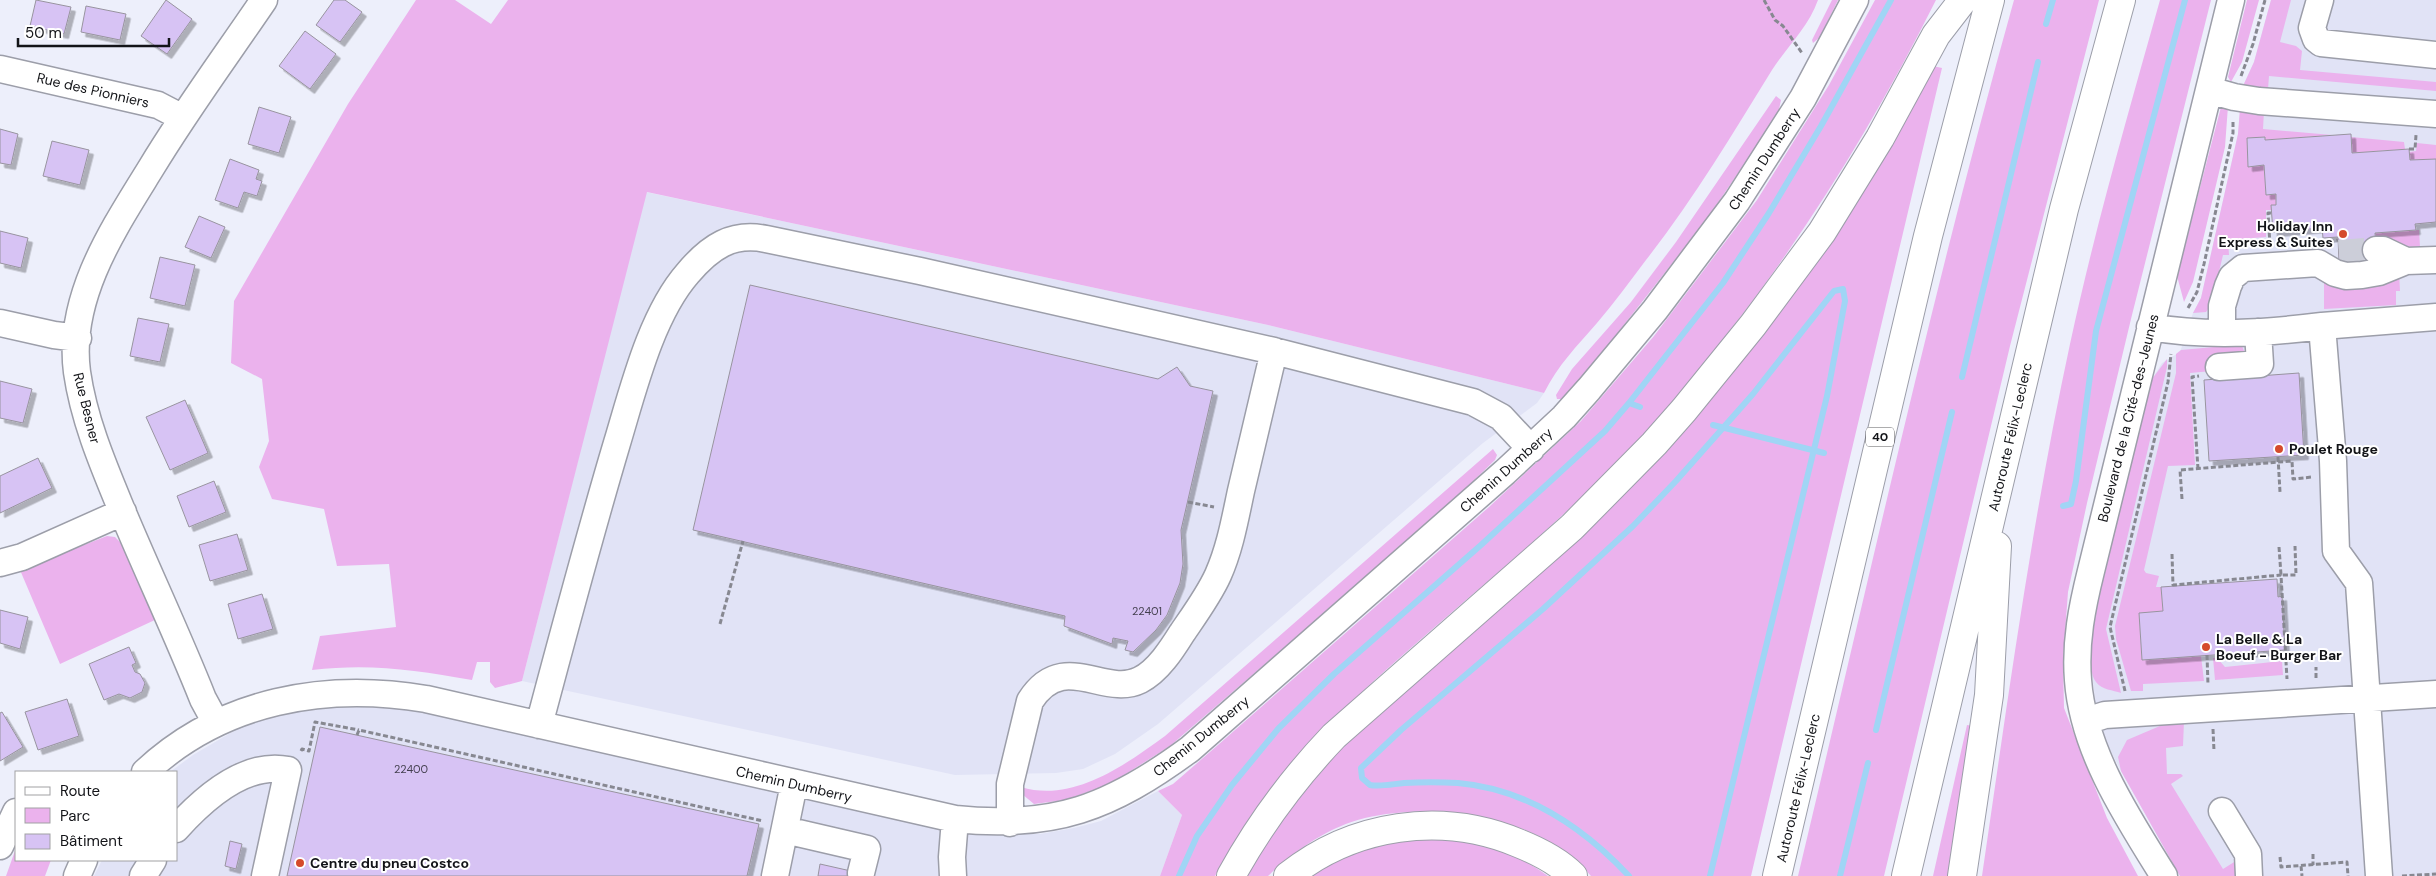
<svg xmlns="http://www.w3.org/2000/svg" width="2436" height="876" font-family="'DM Sans',sans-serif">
  <defs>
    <filter id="shadow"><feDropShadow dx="4.5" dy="4.5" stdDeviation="0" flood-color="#0004"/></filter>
  </defs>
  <rect width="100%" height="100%" fill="#edeffb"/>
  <path fill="#e1e3f6" d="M2271 0H2436V876H2180L2121 771 2108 746 2097 713 2092 675V644L2095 613 2145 407 2152 379 2162 363 2180 352 2193 313 2201 298 2238 134 2243 86 2254 62Z
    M646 192 1268 325 1544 393 1537 403 1483 443 1158 724 1115 754 1083 769 1056 773 955 775 522 681Z
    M366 704 414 709 985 834H1040L1074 828 1101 821 1158 791 1182 815 1160 876H94L102 860H176V772H170L193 755 239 728 265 717 290 711Z"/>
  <path fill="#ebb2ed" d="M416 0H455L491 24 508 0H1818C1809 26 1787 47 1772 70 1732 135 1693 200 1646 260 1630 281 1614 303 1597 323 1577 346 1558 365 1544 393L1268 325 647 192 522 681 495 688 490 682V662H477L472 680C415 670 370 663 312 670L320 636 396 627 389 564 337 566 324 509 272 499 259 467 269 441 262 379 231 363 234 301 348 104Z
    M1832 0H1838L1820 37 1813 43 1812 40Z
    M1875 0H1936C1869 133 1793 256 1697 371 1670 404 1644 437 1614 466 1548 532 1474 592 1404 654 1351 701 1298 749 1257 807 1241 829 1229 853 1215 876H1160L1182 815 1158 791 1173 784 1218 745 1489 507 1581 421 1654 336 1757 200 1829 85Z
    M2014 0H2099L2010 346 1884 876H1798C1868 583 1933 289 2014 0Z
    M2160 0H2211L2131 319 2087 503 2068 592 2063 660 2064 708 2107 818 2138 876H1982C2008 698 2032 520 2070 344 2095 228 2128 114 2160 0Z
    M2247 0H2259L2242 62 2231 82 2228 77Z
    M2271 0H2291L2280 42 2296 46 2302 51 2300 70 2436 82V91L2269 76 2268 89 2243 86 2254 62Z
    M1933 66 1942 68 1751 876H1591C1541 816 1438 801 1365 818 1330 826 1294 851 1268 876H1246L1267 839 1325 765 1368 723 1549 566 1612 507 1729 377 1798 288Z
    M1776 96 1781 100 1778 114 1707 219 1587 372 1561 399H1557L1556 395 1572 369 1631 302 1676 242Z
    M2228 106 2225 147 2193 282 2184 302 2177 276 2221 107Z
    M2240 108 2264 111 2263 129 2332 135 2265 140V137L2247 139 2248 166 2264 165 2266 195 2276 194V205L2272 210H2266V237L2228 240 2229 255H2223L2211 305 2206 312 2193 313 2201 298 2238 134Z
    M2351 137 2404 142 2405 149 2352 153Z
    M2417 143 2436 145V159L2410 160 2409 152 2416 151Z
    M2419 230 2420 247 2414 248 2376 238 2375 233Z
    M2399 272 2400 291H2396V305L2324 309V279Z
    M2236 345 2242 346 2245 353 2210 357 2212 371 2190 373 2195 465 2168 466 2144 570 2146 573 2159 576 2156 587H2161L2163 611 2139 614 2142 660 2201 656 2204 681 2143 684V691H2131L2116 639 2115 626 2176 373V354L2181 350Z
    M2167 359V367L2106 629 2121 693C2113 690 2102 690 2096 682 2086 670 2093 629 2095 613L2152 379Z
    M1493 449 1497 455 1495 460 1441 512 1170 746 1110 784 1065 800 1034 804 1022 794 1021 787C1073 803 1125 765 1165 736Z
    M107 536 115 537 121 543 157 619 60 664 20 570Z
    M2213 658H2217L2225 667 2282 661 2283 675 2215 680Z
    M2184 721 2183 746 2166 748 2167 774H2181L2183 776 2171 784 2223 869 2239 859 2241 876H2180L2121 771 2118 757 2127 740 2167 723Z
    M1967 725 1973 726 1953 876H1933Z
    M1426 837C1477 840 1506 847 1548 876H1306L1313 870 1387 840Z
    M16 848V860H51L45 876H6Z"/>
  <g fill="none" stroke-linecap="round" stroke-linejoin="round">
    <path stroke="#a0d5f5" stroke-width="6" d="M2046 24 2053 0
      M1962 377 2038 62
      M1629 403 1640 407
      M1713 425 1824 453
      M2063 506 2071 504 2076 481 2096 331 2185 0
      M1876 730 1952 412
      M1179 876 1197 836 1232 785 1278 729 1334 674 1481 545 1605 431 1629 403 1723 283 1769 213 1821 126 1891 0
      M1629 876C1583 827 1526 789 1458 783 1440 782 1422 782 1404 783 1393 784 1381 787 1370 785L1362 778 1361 768 1401 730 1543 609 1633 526 1676 481 1753 394 1834 291 1843 289 1845 301 1827 396 1710 876
      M1840 876 1868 763"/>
  </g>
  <path fill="#d7c3f4" stroke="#98949f" filter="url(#shadow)" d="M36 0 71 7 64 34 30 26Z
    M166 0 192 19 167 54 141 36Z
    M334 0H345L362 12 340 42 316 25Z
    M86 6 126 14 120 40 81 32Z
    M305 31 336 54 310 89 279 66Z
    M259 107 291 117 279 153 248 144Z
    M0 129 18 134 11 165 0 163Z
    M2351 134 2352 153 2409 149 2410 160 2436 159V222L2415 224 2416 230 2375 233 2377 259 2339 262 2338 237 2323 238 2322 228 2273 232 2271 205H2276V194L2266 195 2264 165 2248 167 2247 138 2265 137V140Z
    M52 141 89 150 80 185 43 176Z
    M230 159 259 170 256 179 262 181 257 196 244 192 238 208 215 200Z
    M199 216 225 227 211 258 185 247Z
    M0 231 28 238 21 268 0 263Z
    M160 257 195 265 185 306 150 298Z
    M750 285 1158 379 1177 367 1190 386 1213 391 1181 530 1183 564 1180 583 1167 615 1156 630 1133 652 1125 650 1128 641 1113 638 1112 644 1064 626 1065 616 693 530Z
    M138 318 169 324 160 362 130 356Z
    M2299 373 2304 455 2209 461 2204 380Z
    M0 381 32 389 23 423 0 418Z
    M185 400 208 453 170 470 146 417Z
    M38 458 52 488 0 513V476Z
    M214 481 226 512 189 527 177 496Z
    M237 534 248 570 210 581 199 545Z
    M2277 579 2278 597 2282 596 2285 650 2142 660 2139 613 2163 611 2161 587Z
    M262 594 273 629 238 639 228 604Z
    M0 610 28 617 20 649 0 643Z
    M129 647 136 663 132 665 135 672 140 674 145 683 142 692 130 698 119 694 104 700 89 664Z
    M67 699 79 736 38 750 25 712Z
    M2 712 23 747 0 761V713Z
    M320 727 759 824 747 876H287Z
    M230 841 242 844 236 869 225 866Z
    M820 864 873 876H818Z"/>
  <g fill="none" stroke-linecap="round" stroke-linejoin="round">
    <path stroke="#ccced9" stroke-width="26" stroke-dasharray="26 13" stroke-linecap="butt" d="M2339 253 2376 250"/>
    <defs>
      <path id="minor" d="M2320 0 2312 28 2316 39 2321 43 2436 55
        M0 69 158 105 183 118
        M2209 90 2234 97 2259 101 2436 114
        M2376 250H2383L2406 261
        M0 323 54 335 78 338
        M2322 326 2436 317
        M2150 327C2207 337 2265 333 2322 326L2333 461 2336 551 2359 583 2379 876
        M2222 333V306L2228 286 2232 277 2243 268 2318 263 2335 273 2346 276 2362 275 2379 272 2406 261 2436 260
        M2219 367 2260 364 2258 332
        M0 563 22 557 123 512
        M2086 721 2105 715 2436 694
        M216 723 203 699C178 636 149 575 123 513 104 467 84 421 77 372 67 297 114 228 151 168 186 110 226 56 264 0
        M539 725C564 631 589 537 617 443 633 390 651 315 688 273 710 247 732 232 766 239L920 271 1274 351
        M145 772C222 700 325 682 426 699L955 819C1054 829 1110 808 1190 749L1505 472 1564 417 1589 389 1655 310 1737 201 1803 98 1855 0
        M2222 811 2248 854 2249 876
        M1010 823V784L1030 701C1063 649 1104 698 1140 680 1158 671 1172 649 1182 633 1195 614 1209 595 1218 575 1230 548 1235 519 1241 491 1252 445 1263 398 1274 351L1473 402 1501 417 1531 449
        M176 829C203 799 245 761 288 770L265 876
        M785 830 867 849 861 873
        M0 846 16 812
        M77 876 84 860
        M143 876 153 860
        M775 876 794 784
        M953 876 952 857 955 819
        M2164 876C2127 817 2083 750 2078 680 2075 642 2082 607 2091 571L2231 0"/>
      <path id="highway" d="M1231 876C1259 825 1294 778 1334 736L1572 527 1654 444 1684 410 1753 325 1822 232 1880 138 1936 35 1963 0
        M1288 876C1353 824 1441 811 1518 843 1538 851 1558 861 1573 876
        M1777 876 1928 236 1990 0
        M1906 876 2064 209 2121 0
        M1962 876 1989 695 1997 546"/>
    </defs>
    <use href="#minor" stroke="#9c9ea9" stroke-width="29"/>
    <use href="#highway" stroke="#9c9ea9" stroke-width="30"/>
    <path stroke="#878891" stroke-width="3" stroke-dasharray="5 2.5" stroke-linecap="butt" d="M1764 0 1775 20 1783 26 1802 53
      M2241 76 2253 44 2265 0
      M2409 149H2415L2416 135
      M2329 242 2338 240
      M2270 245 2268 213H2272
      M2188 308 2197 292 2204 264 2233 133V120
      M2278 457 2280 492
      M2198 469 2192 377 2199 376
      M2182 499 2180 470 2292 461 2293 479 2312 477
      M1188 502 1214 507
      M2279 547 2281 575H2296L2295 546
      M2172 554 2173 585 2281 575 2287 679
      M720 624 743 541
      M2279 650V658L2286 657
      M2207 655 2208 685
      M2316 678V667
      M2125 691 2110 627 2168 382 2171 354
      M2213 729 2214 751
      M357 735 359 730 763 821
      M301 751 302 749 309 751 315 722 359 730
      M2313 854V865
      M2280 857 2281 867 2347 862 2348 876
      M2301 866 2302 876
      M2402 876 2436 874"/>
    <use href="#minor" stroke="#fff" stroke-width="26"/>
    <use href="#highway" stroke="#fff" stroke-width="28"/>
  </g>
  <g fill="#d54a2c" stroke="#fff" stroke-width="2">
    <circle cx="2343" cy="234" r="5"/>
    <circle cx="2279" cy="449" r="5"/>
    <circle cx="2206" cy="647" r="5"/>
    <circle cx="300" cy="863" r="5"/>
  </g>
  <g text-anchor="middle" stroke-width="4" stroke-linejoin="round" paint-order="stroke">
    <g font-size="11" fill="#44404f">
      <text x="1147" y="615">22401</text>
      <text x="411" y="773">22400</text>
    </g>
    <rect fill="#fff" stroke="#5a5a5d" stroke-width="1" x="1866" y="427.5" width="28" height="19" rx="4"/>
    <g font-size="12" font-weight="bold" fill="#131418">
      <text x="1880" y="441">40</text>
    </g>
    <g font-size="14" fill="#131418" stroke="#fff">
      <text transform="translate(93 90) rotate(13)" y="5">Rue des Pionniers</text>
      <text transform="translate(1764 159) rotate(-57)" y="5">Chemin Dumberry</text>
      <text transform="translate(87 408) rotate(76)" y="5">Rue Besner</text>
      <text transform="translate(2128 418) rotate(-76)" y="5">Boulevard de la Cité-des-Jeunes</text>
      <text transform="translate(2010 437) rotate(-77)" y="5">Autoroute Félix-Leclerc</text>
      <text transform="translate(1506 470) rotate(-42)" y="5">Chemin Dumberry</text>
      <text transform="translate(1201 736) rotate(-39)" y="5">Chemin Dumberry</text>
      <text transform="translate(794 784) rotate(13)" y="5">Chemin Dumberry</text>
      <text transform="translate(1798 788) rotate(-77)" y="5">Autoroute Félix-Leclerc</text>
    </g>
    <g font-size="14" font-weight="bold" fill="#131418" stroke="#fff" text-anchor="start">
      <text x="2333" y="231" text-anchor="end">Holiday Inn<tspan x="2333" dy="16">Express &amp; Suites</tspan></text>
      <text x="2289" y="454">Poulet Rouge</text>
      <text x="2216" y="644">La Belle &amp; La<tspan x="2216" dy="16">Boeuf - Burger Bar</tspan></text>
      <text x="310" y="868">Centre du pneu Costco</text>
    </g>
  </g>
  <rect x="15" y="771" width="162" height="90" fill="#ffffff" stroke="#a1a1a3"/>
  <rect x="25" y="787" width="25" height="8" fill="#ffffff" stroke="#a1a1a3"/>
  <text x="60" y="796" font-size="15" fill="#131418">Route</text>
  <rect x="25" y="808" width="25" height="15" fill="#ebb2ed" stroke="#a1a1a3"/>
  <text x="60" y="821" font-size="15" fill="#131418">Parc</text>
  <rect x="25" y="834" width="25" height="15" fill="#d7c3f4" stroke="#a1a1a3"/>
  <text x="60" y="846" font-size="15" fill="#131418">Bâtiment</text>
  <path d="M18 38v8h151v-8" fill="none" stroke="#131418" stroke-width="2.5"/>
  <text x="25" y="38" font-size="15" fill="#131418" stroke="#ffffff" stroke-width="4" paint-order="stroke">50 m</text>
</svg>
